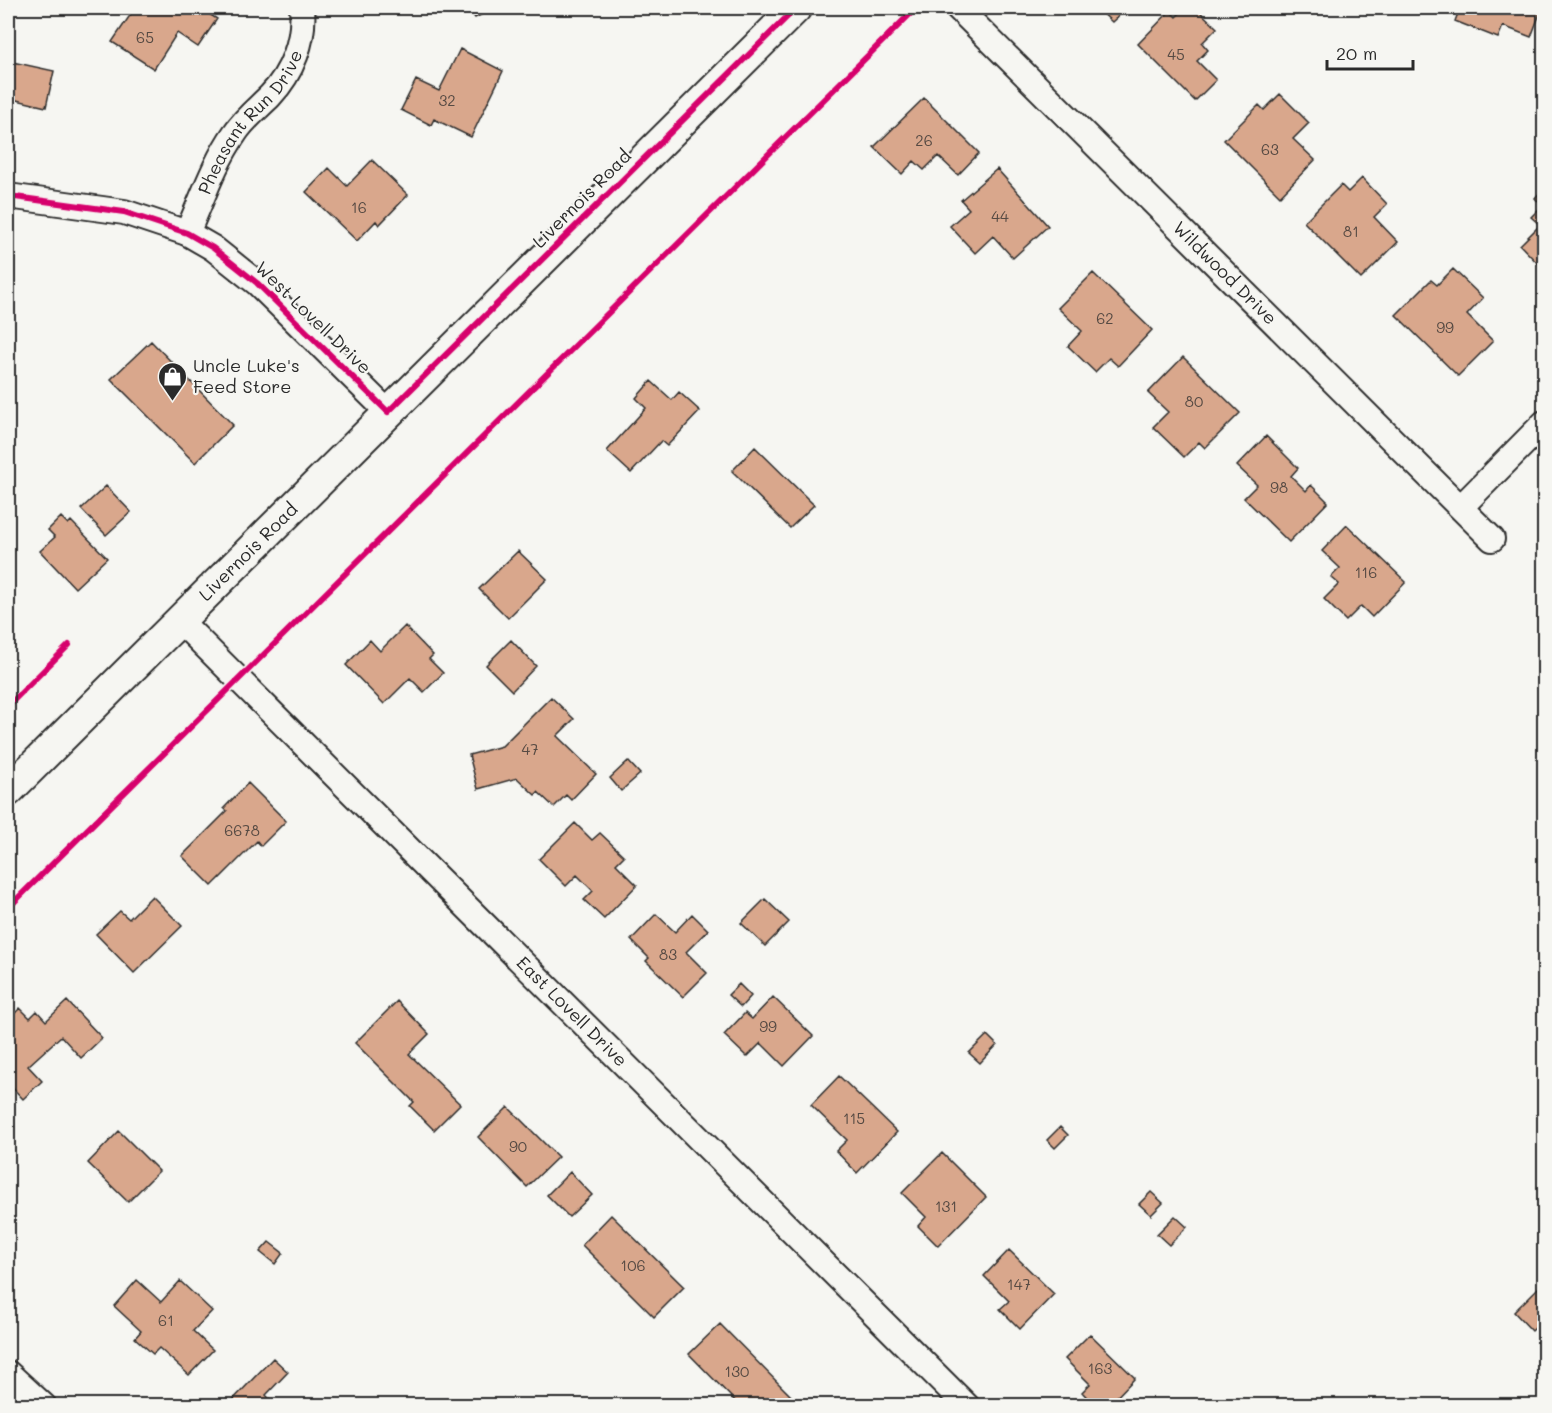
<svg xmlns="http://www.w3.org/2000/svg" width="1552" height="1413" font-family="Mali,sans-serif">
  <rect width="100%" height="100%" fill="#f6f6f2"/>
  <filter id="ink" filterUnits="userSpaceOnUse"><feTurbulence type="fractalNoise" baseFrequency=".0167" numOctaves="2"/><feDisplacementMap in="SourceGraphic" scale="12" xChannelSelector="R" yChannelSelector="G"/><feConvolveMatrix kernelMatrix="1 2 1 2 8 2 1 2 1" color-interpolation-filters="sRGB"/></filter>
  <g filter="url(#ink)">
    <path fill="#d9a78c" stroke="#2b2b2b" stroke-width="1.5" d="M135 8H200L217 19 198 47 177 33 154 69 112 42Z
      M468 8H494L475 18Z
      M1097 8H1127L1112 22Z
      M1185 8H1196L1217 28 1202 43 1208 50 1197 61 1216 80 1195 101 1138 44 1170 11 1176 17Z
      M1460 8H1542L1531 37 1503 26 1498 38 1455 21Z
      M460 49 503 71 471 137 434 119 431 125 401 110 416 80 439 91Z
      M8 61 54 71 46 107 8 98Z
      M1280 94 1309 123 1293 139 1315 160 1280 196 1224 140 1259 105 1264 110Z
      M924 98 979 153 958 175 938 156 924 170 914 161 902 174 874 147Z
      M372 160 408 195 379 225 376 221 357 241 306 192 329 168 347 186Z
      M997 169 1048 226 1013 258 993 236 975 253 950 226 969 209 961 200Z
      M1362 178 1387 204 1374 217 1398 242 1361 279 1304 222 1341 185 1348 192Z
      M1544 188V270L1520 245 1540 225 1531 217 1542 206 1535 198Z
      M1453 269 1483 298 1467 315 1493 341 1458 376 1396 315 1431 280 1437 285Z
      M1093 273 1152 330 1118 366 1109 358 1095 372 1068 346 1082 331 1058 308Z
      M151 341 233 425 195 463 111 379Z
      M1183 357 1240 413 1205 448 1199 442 1184 457 1153 427 1168 412 1148 393Z
      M651 381 672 400 679 392 700 411 667 446 661 441 631 473 607 451 646 408 636 398Z
      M1266 436 1298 468 1291 476 1306 491 1311 485 1328 502 1289 542 1244 498 1257 485 1237 466Z
      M755 447 814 505 790 528 732 471Z
      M106 486 131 512 106 535 81 509Z
      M61 517 68 524 71 521 107 558 75 588 40 551 55 537 48 530Z
      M1347 525 1406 582 1372 617 1361 606 1346 621 1324 599 1339 584 1331 577 1340 568 1322 551Z
      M518 551 547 579 508 618 479 589Z
      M405 626 433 655 429 659 443 673 424 692 410 678 384 704 346 665 370 640 380 651Z
      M511 640 536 666 512 691 486 665Z
      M551 697 574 719 557 736 596 774 571 800 566 795 554 807 538 792 535 795 517 778 478 789 469 755 502 746Z
      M628 761 640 774 621 791 610 778Z
      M248 783 286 821 261 846 257 841 212 886 182 856 227 811 224 808Z
      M575 823 592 840 600 833 624 856 616 864 637 885 604 919 584 900 593 891 577 875 566 886 539 859Z
      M152 896 182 926 134 973 96 934 120 911 129 919Z
      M765 899 789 922 765 946 741 923Z
      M656 914 675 932 692 914 708 930 686 952 707 973 683 997 646 961 649 958 631 940Z
      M739 984 751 996 741 1007 728 995Z
      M773 997 813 1036 784 1066 761 1043 747 1057 724 1035 745 1013 752 1019Z
      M67 1001 102 1038 81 1058 61 1036 28 1066 42 1081 23 1099 8 1083V1020L20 1008 30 1018 37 1011 46 1021Z
      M397 1001 429 1034 409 1054 460 1104 434 1130 410 1106 414 1102 355 1043Z
      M987 1035 997 1045 980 1063 969 1053Z
      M839 1076 897 1132 857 1173 836 1151 847 1140 811 1105Z
      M508 1107 558 1157 527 1187 478 1137Z
      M1060 1127 1068 1135 1055 1148 1047 1140Z
      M119 1131 159 1171 128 1202 88 1163Z
      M942 1153 986 1197 938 1246 918 1226 926 1217 902 1193Z
      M570 1172 592 1195 569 1217 547 1195Z
      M1151 1192 1163 1203 1151 1215 1139 1204Z
      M611 1215 684 1287 654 1317 582 1245Z
      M1175 1216 1187 1227 1169 1245 1157 1234Z
      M269 1242 283 1253 275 1264 260 1252Z
      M1009 1250 1054 1294 1020 1329 1000 1309 1009 1301 984 1276Z
      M137 1280 161 1302 180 1281 212 1311 193 1331 213 1350 189 1375 159 1348 153 1354 135 1338 141 1331 114 1306Z
      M1539 1287 1544 1293V1319L1532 1331 1514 1312Z
      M720 1324 784 1389 801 1406H740L689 1354Z
      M1090 1334 1135 1378 1108 1406H1095L1082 1392 1090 1384 1065 1359Z
      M273 1358 288 1372 266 1395 276 1406H227Z"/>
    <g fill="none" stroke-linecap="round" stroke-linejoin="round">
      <defs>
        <g id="minor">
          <path id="s1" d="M958 8 1492 539"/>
          <path d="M8 196 124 212 187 233 213 248 257 283 388 412"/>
          <path id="s2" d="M187 233C202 200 214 163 235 133 244 119 258 108 270 96 292 73 305 40 302 8"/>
          <path d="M1461 507 1544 423"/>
          <path id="s3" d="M178 619 967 1406"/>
          <path d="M8 1373 44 1406"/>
        </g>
        <g id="tertiary">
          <path id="s4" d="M8 791 796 8"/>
        </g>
      </defs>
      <use href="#minor" stroke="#2b2b2b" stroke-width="28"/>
      <use href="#tertiary" stroke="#2b2b2b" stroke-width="34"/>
      <use href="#minor" stroke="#f6f6f2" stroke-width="24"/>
      <use href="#tertiary" stroke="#f6f6f2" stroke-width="30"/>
      <defs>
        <path id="cycleway" d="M8 196 124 212 187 233 213 248 257 283 388 412 796 8
          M8 706 69 645
          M8 908 916 8"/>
      </defs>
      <use href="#cycleway" stroke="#f6f6f2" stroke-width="10"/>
      <use href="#cycleway" stroke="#d6006c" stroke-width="6"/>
    </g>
  </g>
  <defs>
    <symbol id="shop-pin" viewBox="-11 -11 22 30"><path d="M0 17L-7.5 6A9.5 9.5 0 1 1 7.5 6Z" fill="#2b2b2b" stroke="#f6f6f2"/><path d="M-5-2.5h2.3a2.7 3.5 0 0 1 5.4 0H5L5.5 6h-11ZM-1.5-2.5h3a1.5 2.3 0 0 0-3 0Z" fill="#fff"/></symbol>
  </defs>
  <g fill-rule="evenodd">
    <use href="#shop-pin" x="156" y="360" width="33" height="45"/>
  </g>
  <g text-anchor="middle" stroke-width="4.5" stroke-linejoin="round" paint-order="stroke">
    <g font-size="15" fill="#564a43">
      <text x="145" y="43">65</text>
      <text x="1176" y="60">45</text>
      <text x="447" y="106">32</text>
      <text x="924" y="146">26</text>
      <text x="1270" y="155">63</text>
      <text x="359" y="213">16</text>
      <text x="1000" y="222">44</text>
      <text x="1351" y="237">81</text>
      <text x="1105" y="324">62</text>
      <text x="1445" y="333">99</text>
      <text x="1194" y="407">80</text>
      <text x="1279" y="493">98</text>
      <text x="1366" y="578">116</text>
      <text x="530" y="755">47</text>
      <text x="242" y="836">6678</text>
      <text x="668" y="960">83</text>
      <text x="768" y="1032">99</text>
      <text x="854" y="1124">115</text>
      <text x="518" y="1152">90</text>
      <text x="946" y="1212">131</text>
      <text x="633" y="1271">106</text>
      <text x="1019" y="1290">147</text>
      <text x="166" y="1326">61</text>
      <text x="1100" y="1374">163</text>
      <text x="737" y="1377">130</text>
    </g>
    <g font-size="18" fill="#2b2b2b" stroke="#f6f6f2">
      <text dy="6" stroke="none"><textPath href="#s2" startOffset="129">Pheasant Run Drive</textPath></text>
      <text transform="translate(582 199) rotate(-45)" y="6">Livernois Road</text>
      <text dy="6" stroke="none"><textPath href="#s1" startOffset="376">Wildwood Drive</textPath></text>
      <text transform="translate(313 318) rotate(44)" y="6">West Lovell Drive</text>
      <text dy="6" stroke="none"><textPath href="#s4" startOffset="339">Livernois Road</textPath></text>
      <text dy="6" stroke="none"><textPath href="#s3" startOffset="556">East Lovell Drive</textPath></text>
    </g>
    <g font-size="18" fill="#2b2b2b" stroke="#f6f6f2" text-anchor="start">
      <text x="193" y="372">Uncle Luke's<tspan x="193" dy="21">Feed Store</tspan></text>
    </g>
  </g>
  <rect width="1552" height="1413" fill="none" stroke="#f6f6f2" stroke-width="30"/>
  <rect x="15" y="15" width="1522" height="1383" fill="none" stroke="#2b2b2b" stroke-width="2" filter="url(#ink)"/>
  <path d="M1327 60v9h86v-9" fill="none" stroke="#2b2b2b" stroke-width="3"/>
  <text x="1336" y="60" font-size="18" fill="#2b2b2b" stroke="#f6f6f2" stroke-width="4.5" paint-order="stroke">20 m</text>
</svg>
